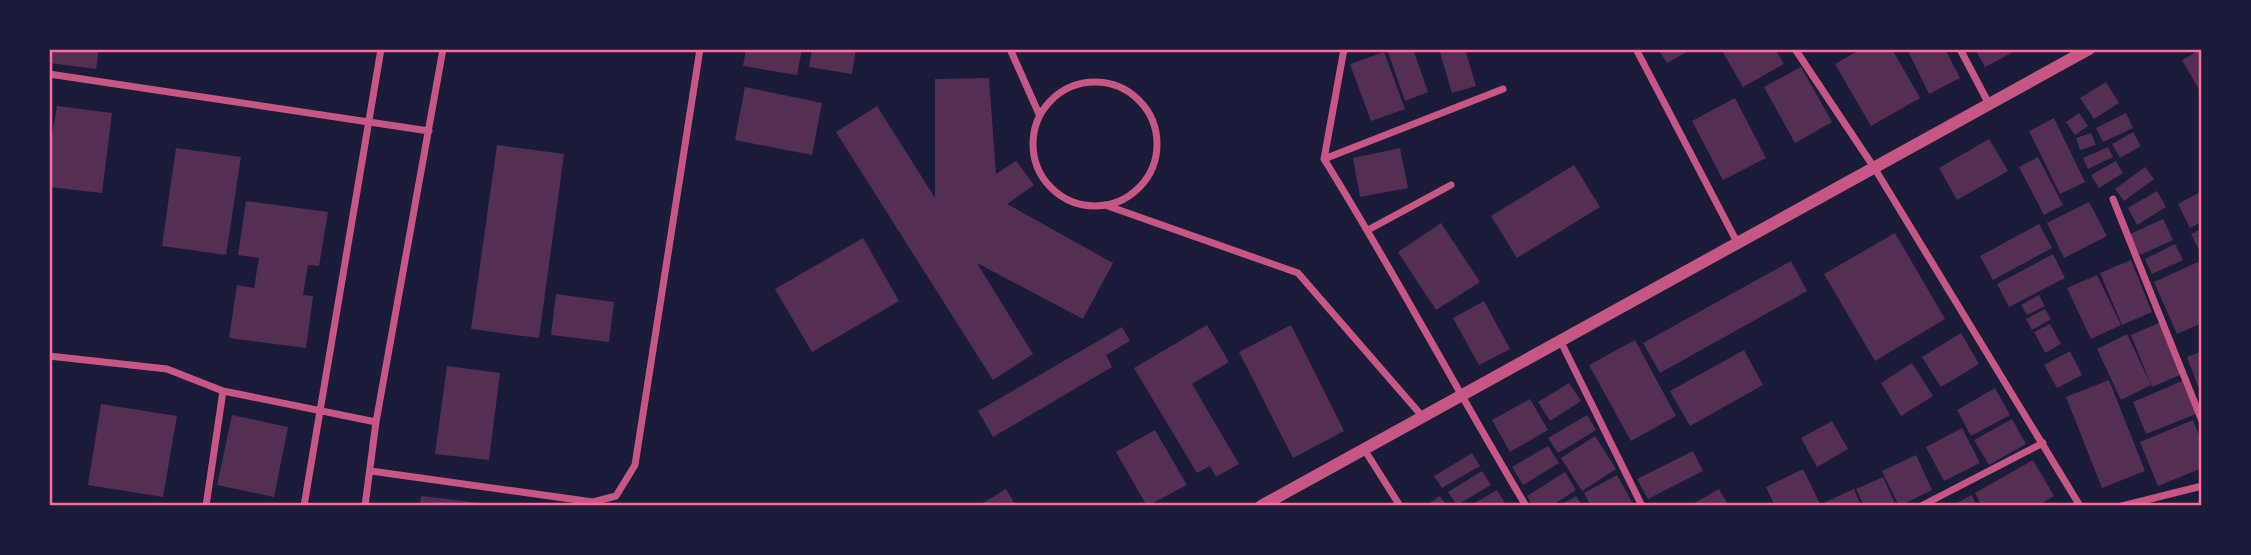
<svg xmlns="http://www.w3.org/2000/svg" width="2251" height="555" font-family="'Public Sans',sans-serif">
  <rect width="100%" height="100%" fill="#1b1b3a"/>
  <path fill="#542f53" d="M49 49H99L96 69 49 63Z
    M746 49H802L797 75 743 66Z
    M812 49H856L852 74 809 67Z
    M1387 49H1413L1428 92 1405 101Z
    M1439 49H1465L1476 86 1452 93Z
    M1658 49H1692L1667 63Z
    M1721 49H1775L1784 64 1743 87Z
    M1861 49H1892L1920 98 1871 126 1835 64Z
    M1907 49H1945L1960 78 1929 94Z
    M1975 49H2019L1985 67Z
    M2202 49V95L2182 60Z
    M1384 52 1405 109 1371 121 1350 64Z
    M1801 67 1832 122 1795 143 1764 87Z
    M989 78 996 174 1016 161 1034 185 1007 204 1113 263 1083 319 977 263 1033 354 993 380 836 132 877 106 935 198V79Z
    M2106 82 2119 103 2094 119 2080 98Z
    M745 87 822 103 812 155 735 140Z
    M1735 98 1766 158 1723 180 1692 121Z
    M57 106 112 113 102 193 49 187V152Z
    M2079 113 2088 126 2075 135 2066 122Z
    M2126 113 2133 128 2103 142 2096 128Z
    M2054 118 2085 182 2060 194 2029 131Z
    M2133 132 2141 146 2120 158 2112 144Z
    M2091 133 2096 145 2080 150 2076 138Z
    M1989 139 2008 171 1957 200 1939 168Z
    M497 145 564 154 539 338 471 329Z
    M2108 147 2113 157 2088 169 2083 158Z
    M176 148 241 157 226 255 162 246Z
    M1400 148 1408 188 1360 197 1353 158Z
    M2038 157 2063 205 2044 215 2019 167Z
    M2116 161 2123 173 2099 188 2091 175Z
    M1574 165 1600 207 1517 258 1491 216Z
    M2145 167 2154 179 2124 201 2115 189Z
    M2157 191 2166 207 2137 225 2128 208Z
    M2202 191V222L2190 228 2178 204Z
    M246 201 328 212 319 266 308 265 303 295 313 296 306 348 229 338 237 285 254 288 259 258 238 255Z
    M2089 202 2107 236 2064 258 2047 223Z
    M2163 219 2173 240 2140 255 2130 234Z
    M1441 223 1480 282 1436 310 1398 252Z
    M2039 224 2052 248 1993 280 1980 256Z
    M2202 229V249L2199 250 2191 234Z
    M1895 233 1945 319 1875 361 1824 274Z
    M863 238 899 301 812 352 775 289Z
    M2175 244 2183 260 2152 274 2145 259Z
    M2053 254 2065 278 2009 307 1997 284Z
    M2131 260 2152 312 2122 325 2100 273Z
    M1791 261 1807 291 1660 373 1643 343Z
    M2198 262 2202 272V323L2177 334 2154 282Z
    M2097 275 2121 325 2091 339 2067 288Z
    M556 294 614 302 609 342 551 335Z
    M2039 295 2045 306 2027 315 2021 305Z
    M1484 301 1510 349 1479 365 1453 318Z
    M2045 309 2051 319 2032 330 2026 319Z
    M2161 322 2182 374 2152 387 2131 335Z
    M2050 324 2061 344 2045 353 2034 332Z
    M1207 325 1229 362 1192 384 1239 464 1216 477 1210 466 1197 473 1134 368Z
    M1291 325 1344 431 1293 458 1239 352Z
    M1122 327 1130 341 1106 355 1112 367 993 437 978 411Z
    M1961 333 1979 364 1941 387 1922 357Z
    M2127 334 2151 385 2121 400 2097 349Z
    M1635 340 1676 416 1631 441 1589 365Z
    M1744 350 1763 385 1690 426 1670 391Z
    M2070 351 2082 375 2057 388 2044 365Z
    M2202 351V397L2187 357Z
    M1912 363 1933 396 1901 416 1881 383Z
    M447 366 500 373 489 460 435 454Z
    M2109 380 2145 471 2102 488 2066 397Z
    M2182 381 2196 414 2146 434 2133 402Z
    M1569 383 1581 401 1550 421 1538 402Z
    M1995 388 2010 415 1971 436 1957 410Z
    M1530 399 1548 430 1510 452 1492 420Z
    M101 404 177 416 163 497 88 485Z
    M232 415 288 427 274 497 217 485Z
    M1587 415 1596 430 1558 453 1548 438Z
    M2012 419 2026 444 1989 465 1974 440Z
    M2193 420 2202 442V468L2158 486 2140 442Z
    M1832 421 1848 449 1817 467 1801 438Z
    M1962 428 1980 463 1944 481 1926 447Z
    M1155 430 1187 485 1147 506 1116 452Z
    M1595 436 1616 469 1582 491 1561 458Z
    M1548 446 1559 463 1523 485 1512 467Z
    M1693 451 1703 471 1648 499 1637 479Z
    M1472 453 1480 466 1442 488 1434 476Z
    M1916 455 1932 490 1899 506 1882 471Z
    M2033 460 2054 496 2037 506H1982L1975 493Z
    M1803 469 1821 506H1775L1766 487Z
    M1482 471 1491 485 1457 505 1448 492Z
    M1565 472 1576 490 1551 506H1533L1527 496Z
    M1617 475 1634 506H1591L1584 493Z
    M1883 477 1896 506H1864L1856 489Z
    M1006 489 1016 506H978Z
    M1719 489 1729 506H1689Z
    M1854 489 1861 506H1825L1823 503Z
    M1497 490 1507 506H1469Z
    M1972 495 1977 506H1951Z
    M421 496 488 504V506H420Z
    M1440 496 1447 506H1425Z
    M1576 496 1582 506H1559Z"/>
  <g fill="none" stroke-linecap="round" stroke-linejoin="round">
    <path stroke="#c65784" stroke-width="7" d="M1010 49 1039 114
      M1344 49 1324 159C1395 273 1457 391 1526 506
      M1636 49 1738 244
      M1795 49 1875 169 2080 506
      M1960 49 1990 106
      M49 74 429 131
      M1033 144a62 62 0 1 1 124 0a62 62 0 1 1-124 0Z
      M1324 159 1503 89
      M2113 199 2202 421
      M1105 205 1298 273 1422 416
      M1368 230 1451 185
      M1560 340 1642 506
      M49 356 167 369 223 391 376 422
      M1364 449 1400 506
      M371 471 593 502 616 496 635 465 700 49
      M206 506 223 391
      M304 506 381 49
      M365 506 376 422 443 49
      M1921 506 2043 443
      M2122 506 2202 486"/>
    <path stroke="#c65784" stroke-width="12" d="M1261 506 2089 49"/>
  </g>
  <rect width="2251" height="555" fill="none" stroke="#1b1b3a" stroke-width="102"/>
  <rect x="51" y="51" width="2149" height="453" fill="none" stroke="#ff6b9d" stroke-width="2.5"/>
</svg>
